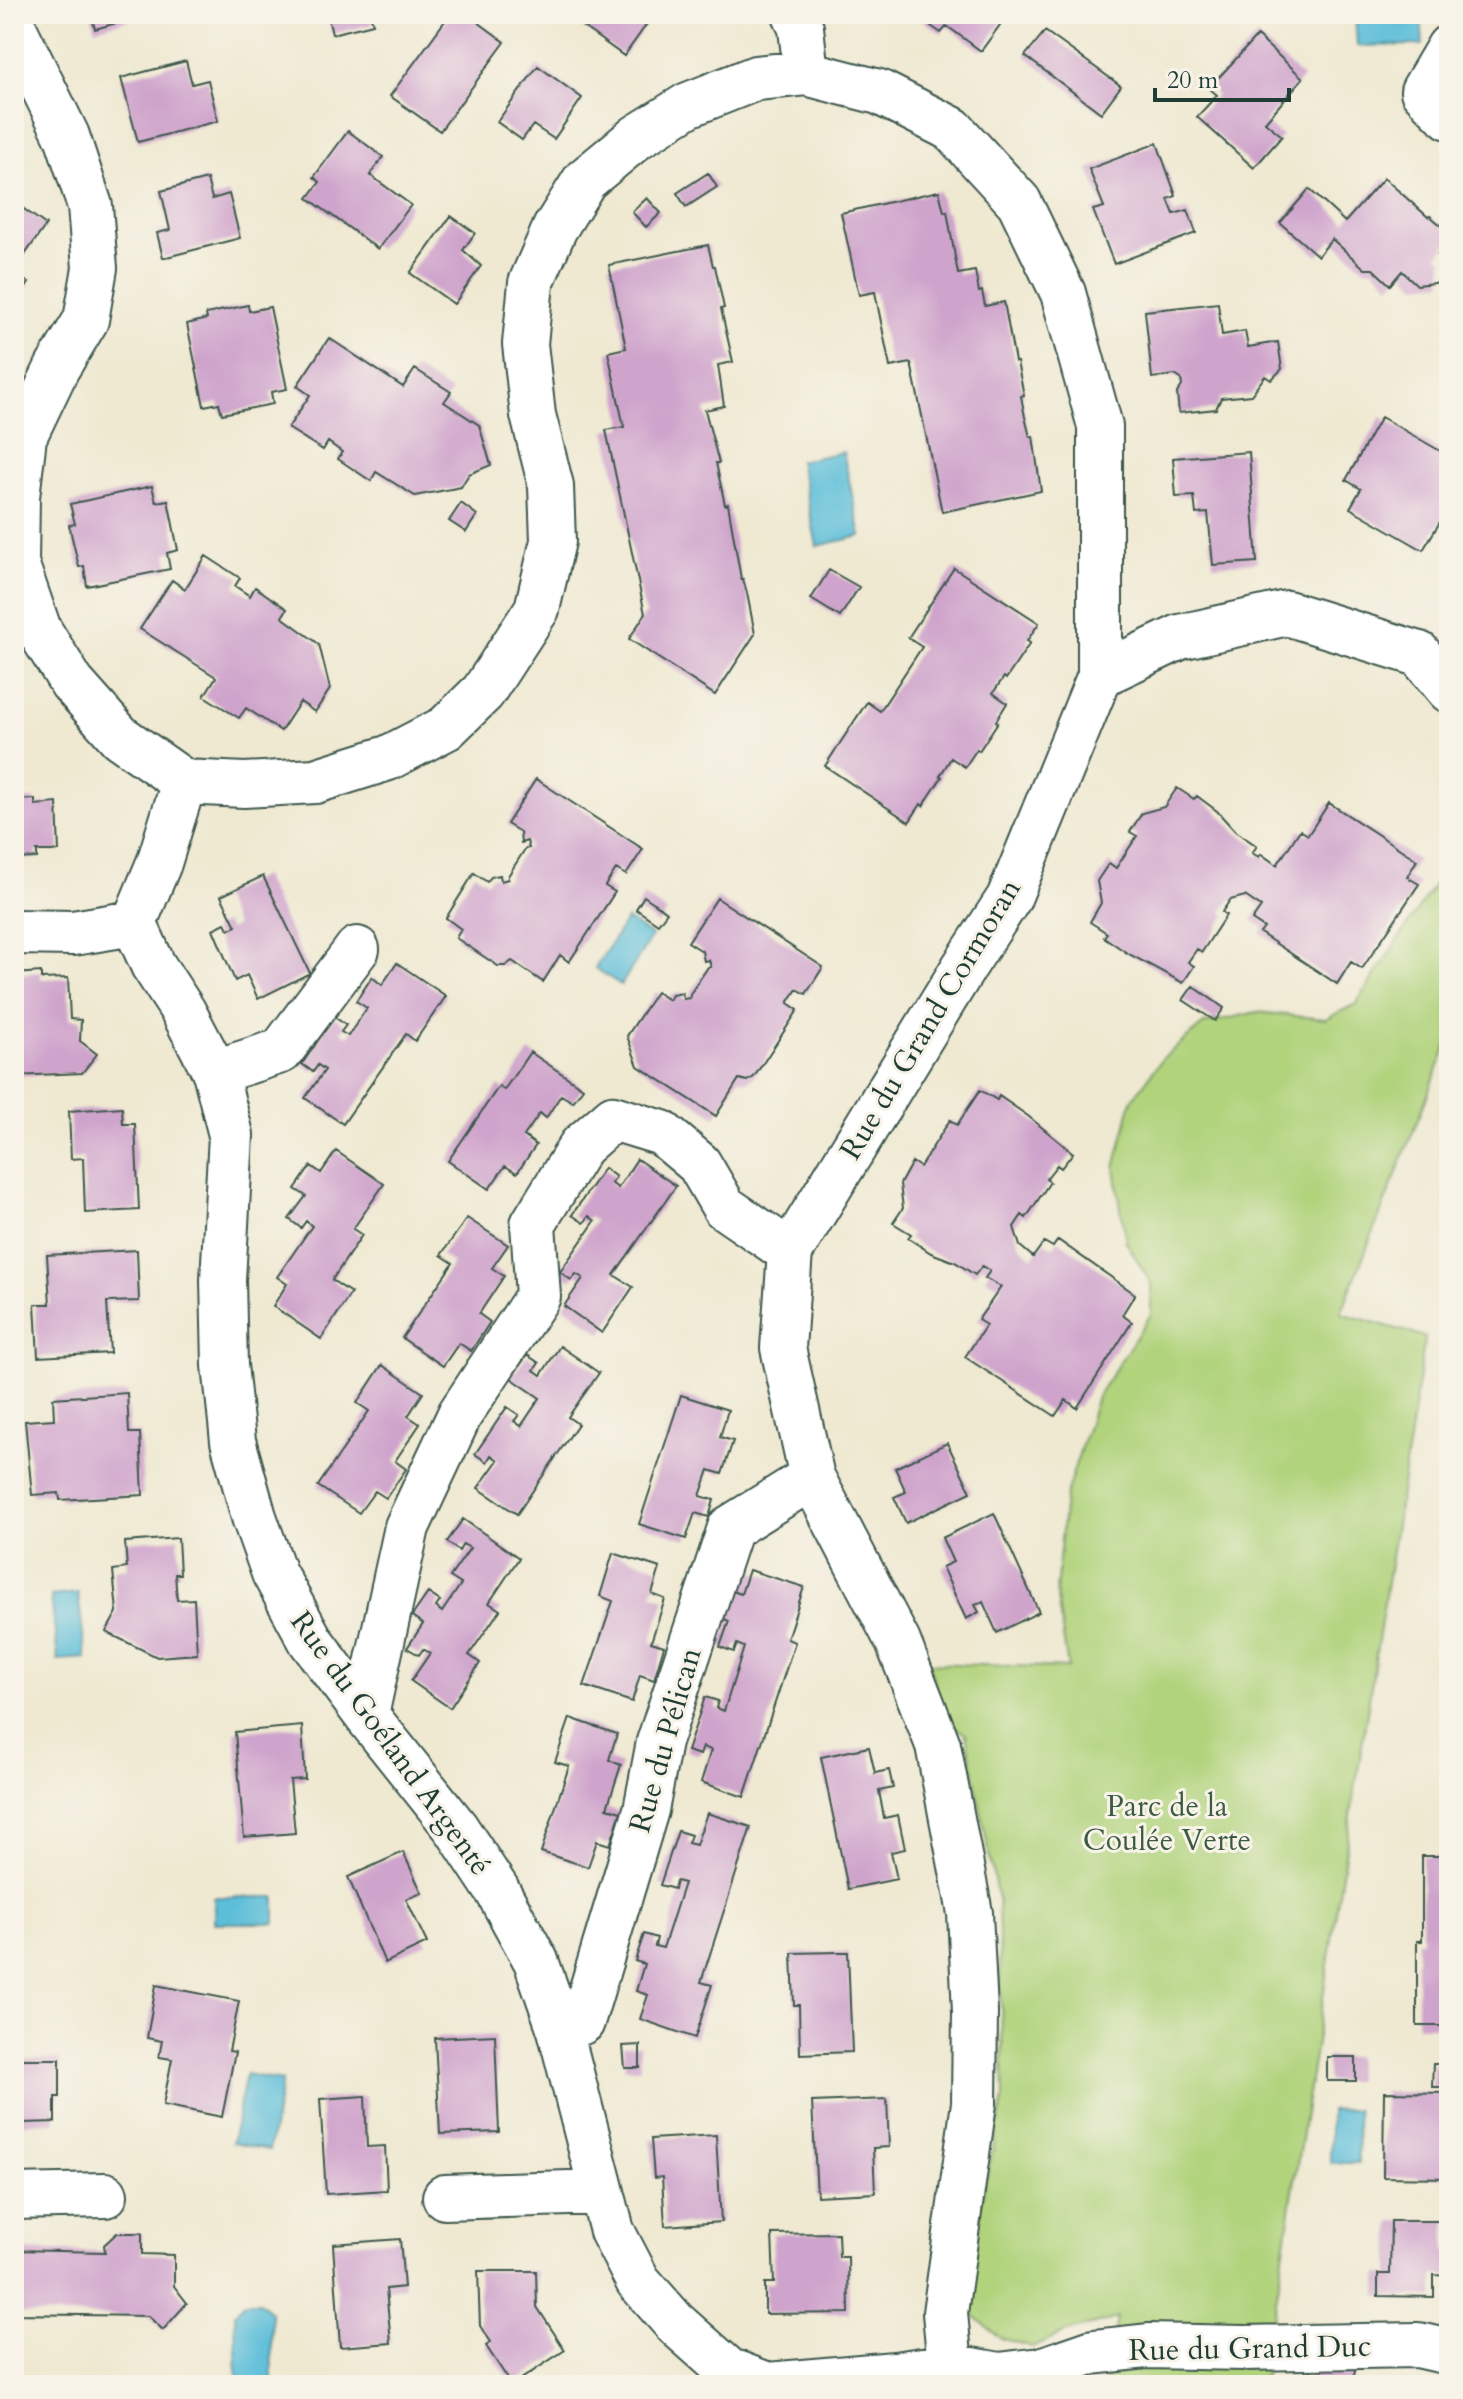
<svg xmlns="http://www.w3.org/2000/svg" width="1463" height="2399" font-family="Cardo,serif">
  <rect width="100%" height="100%" fill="#f7f3e8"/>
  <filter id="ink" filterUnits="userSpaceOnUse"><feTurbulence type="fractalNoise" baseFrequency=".0125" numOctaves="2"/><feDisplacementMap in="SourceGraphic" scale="16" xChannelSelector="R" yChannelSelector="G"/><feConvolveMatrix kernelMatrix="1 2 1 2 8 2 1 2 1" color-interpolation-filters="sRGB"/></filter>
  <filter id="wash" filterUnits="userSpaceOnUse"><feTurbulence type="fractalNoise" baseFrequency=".006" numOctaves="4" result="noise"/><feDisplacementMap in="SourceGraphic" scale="32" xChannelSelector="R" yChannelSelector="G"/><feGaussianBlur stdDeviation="1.8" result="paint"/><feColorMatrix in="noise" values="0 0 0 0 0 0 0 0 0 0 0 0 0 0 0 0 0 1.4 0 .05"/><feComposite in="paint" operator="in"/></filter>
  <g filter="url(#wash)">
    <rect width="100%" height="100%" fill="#efe9d2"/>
    <path fill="#b0d37c" stroke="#688858" stroke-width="2" d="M1449 862V1041L1341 1313 1425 1337 1263 2385H1106L1117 2318 1072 2330 1032 2347 1000 2338 972 2314 965 2277 1004 2098 998 1900 966 1734 948 1723 928 1663 1068 1668 1056 1591 1065 1498 1097 1397 1151 1314V1283L1126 1242 1115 1168 1132 1100 1162 1059 1204 1024 1257 1012 1326 1019 1356 1004Z"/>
    <path fill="#5bbed9" stroke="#3d7e86" stroke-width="2" d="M1355 14H1421L1423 45 1357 46Z
      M843 452 861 536 817 546 799 461Z
      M627 919 652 936 621 985 595 968Z
      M78 1593 86 1658 58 1660 51 1596Z
      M214 1897H275V1923H214Z
      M246 2074 282 2081 269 2150 232 2143Z
      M1357 2109 1358 2163H1330V2111Z
      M245 2302H259L271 2312 272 2381H237L235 2313Z"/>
    <g id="blocks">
      <path fill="#cfa4cc" d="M91 14H141L142 16 95 29Z
        M327 14H370L373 24 332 34Z
        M450 14H467L505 42 440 131 390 96Z
        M565 14H654L624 56Z
        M914 14H1008L981 51 947 26 941 33Z
        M1045 31 1121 86 1101 113 1025 56Z
        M1257 36 1303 78 1265 122 1282 136 1254 168 1197 117 1217 95 1209 88Z
        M186 61 192 84 208 80 218 121 138 142 121 78Z
        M538 66 582 98 554 139 533 125 522 140 497 122Z
        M348 131 383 157 370 175 411 205 378 249 308 198 320 182 314 177Z
        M1157 143 1176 196 1168 199 1174 214 1188 210 1196 233 1114 264 1093 210 1104 207 1089 169Z
        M708 173 717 187 686 207 677 193Z
        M1384 178 1428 217 1430 216 1449 232V242L1438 255 1443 260 1442 282 1417 285 1402 271 1390 285 1373 269H1365L1332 239 1318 256 1280 223 1309 189 1345 222Z
        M207 179 212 199 229 194 240 238 163 258 157 233 170 230 161 191Z
        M939 191 944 212 947 211 958 274 975 271 979 292 982 291 985 306 1004 302 1015 362H1017L1024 395 1021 396 1025 417 1030 437 1033 436 1041 491 942 512 911 363 890 367 875 292 859 295 841 213Z
        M647 198 661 213 646 227 632 212Z
        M14 202 46 225 14 270Z
        M451 216 475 233 463 250 481 266 454 304 410 273Z
        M708 245 713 266H715L724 308 721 309 733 362 718 365 724 406 705 410 719 463H716L725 505 728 504 741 579H743L747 593 755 634 715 695 629 639 645 614 606 430 624 427 608 352 626 348 609 265Z
        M14 274 29 283 14 304Z
        M1218 303 1222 335 1245 331 1248 347 1278 342 1282 369 1271 380 1265 376 1251 395 1221 398 1216 409 1179 413 1177 393 1182 386 1181 379 1175 375 1152 378 1145 311Z
        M248 305 249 311 270 307 287 389 271 392 273 404 222 414 219 403 204 406 187 324 207 319 206 314Z
        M329 338 403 387 415 369 451 392 444 402 479 425 491 465 469 474 461 487 415 496 376 472 371 481 338 459 342 452 328 442 323 450 288 428 310 395 297 386Z
        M1381 417 1449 456V507L1423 550 1350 508 1361 489 1346 480Z
        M1249 452 1257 562 1213 565 1208 513 1196 514 1194 496 1176 497 1173 458Z
        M152 486 156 502 168 500 178 550 167 553 170 569 87 586 84 566 79 567 69 525 75 524 70 504Z
        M461 503 477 515 466 532 449 521Z
        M206 556 240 578 235 586 250 596 255 587 287 609 282 617 319 644 330 689 315 712 300 702 281 731 246 708 239 718 204 696 216 677 140 629 172 580 185 589Z
        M954 568 1039 623 1027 641 1030 643 1006 679 1004 677 993 693 1007 703 996 721 998 722 979 751 977 749 965 767 951 758 940 776 942 777 923 806 921 804 909 822 825 766 867 702 880 711 922 647 908 638Z
        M829 570 859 587 840 617 811 599Z
        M536 779 643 849 626 875 616 869 605 886 615 892 569 962 560 955 543 982 512 961 505 966H498L456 938 461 929 446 918 474 873 487 882 491 877 500 875 501 881 508 879V876L525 849 529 848 527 841 521 843 520 832 507 824Z
        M1177 788 1194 799 1197 796 1217 811 1235 831 1257 846 1252 853 1259 857 1261 854 1277 865 1300 830 1308 835 1329 803 1417 860 1407 877 1419 884 1362 969 1351 962 1337 984 1260 933 1264 928 1252 920 1261 907 1245 896 1230 900 1222 912 1226 915 1202 952 1197 949 1188 962 1194 966 1183 983 1127 953 1104 937 1107 933 1090 922 1101 903 1097 881 1109 863 1116 868 1137 836 1130 832 1142 813 1164 807Z
        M35 799V805L57 803 59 851H37V858L14 859V800Z
        M263 876 310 973 258 999 247 975 235 981 213 929 225 923 229 930 236 926 221 896Z
        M644 896 667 912 658 924 636 909Z
        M717 898 823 967 806 994 797 989 788 1003 798 1010 754 1077 747 1081 739 1079 716 1116 638 1066 627 1036 656 992 669 1000 672 995 682 993 683 999 690 998V994L708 967H711L709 960 704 961 702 951 688 942Z
        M397 963 446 996 415 1041 406 1034 343 1124 305 1098 325 1070 318 1065 313 1072 302 1064 334 1017 346 1025 341 1032 348 1036 367 1008 356 1001 372 977 382 985Z
        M41 972V979L68 978 70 1019 81 1020 80 1041 97 1054 82 1073 14 1076V974Z
        M1193 986 1224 1008 1215 1021 1183 1000Z
        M530 1052 583 1088 573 1102 561 1095 546 1118 540 1113 524 1136 536 1145 517 1173 505 1166 489 1189 448 1161 499 1086 504 1090Z
        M980 1090 997 1100 999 1096 1028 1116 1073 1153 1061 1168 1057 1165 1046 1179 1050 1182 1026 1218 1022 1215 1014 1227 1020 1246 1033 1257 1044 1242 1053 1247 1058 1240 1135 1294 1122 1315 1132 1322 1077 1408 1066 1400 1055 1416 965 1357 986 1325 978 1320 1001 1287 985 1278 990 1271 982 1266 975 1275 955 1262 931 1253 908 1238 911 1234 893 1223 903 1208 900 1184 912 1162 920 1167 950 1120 957 1125Z
        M122 1107 123 1124H135L139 1210 85 1213 83 1158 71 1159 69 1111Z
        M336 1151 384 1184 353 1229 362 1235 332 1280 351 1293 321 1339 273 1306 287 1284 277 1277 312 1226 306 1221 301 1228 289 1219 306 1196 295 1189 311 1166 321 1173Z
        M637 1159 676 1186 614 1275 633 1287 602 1333 564 1306 583 1278 576 1274 571 1280 560 1272 595 1221 589 1216 584 1223 572 1215 604 1168 616 1177 611 1183 618 1188Z
        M467 1218 508 1245 492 1268 504 1276 479 1314 490 1322 471 1351 459 1343 443 1366 402 1338 453 1263 441 1255Z
        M137 1250 139 1301 107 1302 110 1353 38 1357 35 1304H50L47 1255Z
        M560 1346 599 1373 568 1417 578 1424 517 1514 478 1488 498 1460 491 1455 487 1462 475 1454 507 1407 519 1415 514 1421 521 1426 540 1398 511 1378 527 1355 539 1363 534 1370 541 1375Z
        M382 1365 423 1393 408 1416 420 1424 395 1461 406 1469 386 1498 375 1491 359 1513 318 1486 369 1411 357 1403Z
        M127 1393 129 1433H140L143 1495 60 1500 59 1493 32 1495 25 1421 54 1419 53 1398Z
        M681 1395 728 1410 720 1437 733 1441 722 1474 709 1470 700 1496 714 1500 709 1517 695 1513 686 1539 639 1524Z
        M947 1443 971 1492 906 1523 894 1497 906 1492 895 1468Z
        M994 1513 1039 1612 997 1633 983 1602 975 1605 979 1612 966 1619 942 1567 953 1562 942 1538Z
        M463 1519 519 1558 489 1603 500 1610 469 1655 480 1663 450 1708 411 1681 430 1653 423 1649 419 1655 407 1648 423 1624 412 1616 428 1593 440 1601 436 1607 442 1612 461 1584 450 1577 470 1548 463 1544 459 1551 447 1542Z
        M178 1538 180 1574H175L177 1600 194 1599 197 1654 157 1657 106 1632 117 1612 113 1570 127 1568 125 1542Z
        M613 1553 660 1568 652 1594 665 1599 651 1642 664 1646 654 1680 640 1675 632 1702 584 1686 613 1601 600 1596Z
        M749 1570 804 1587 787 1639 795 1642 744 1797 701 1782 711 1750 703 1747 700 1755 687 1751 705 1697 718 1701 716 1708 724 1711 744 1647 737 1644 734 1652 720 1647 729 1621 720 1617 729 1590 741 1594Z
        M570 1718 617 1734 609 1760 621 1765 607 1808 621 1812 610 1845 597 1841 588 1867 541 1852 569 1766 555 1762Z
        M302 1726 305 1779 290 1780 295 1833 244 1837 235 1732Z
        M869 1747 875 1773 889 1770 893 1788 879 1791 884 1818 898 1815 905 1849 891 1852 897 1879 848 1889 821 1757Z
        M707 1813 751 1827 701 1982 712 1985 695 2038 640 2019 648 1995 636 1991 644 1964 635 1961 644 1934 657 1938 655 1946 663 1948 684 1883 676 1881 674 1889 660 1885 678 1831 691 1835 688 1843 696 1845Z
        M403 1852 422 1893 406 1899 427 1943 385 1963 348 1877Z
        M1422 1856H1449V2026H1417V1941H1422Z
        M838 1952H848L852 2052 800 2054 799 2005H794L792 1953Z
        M156 1985 239 2001 229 2051 235 2052 222 2117 163 2105 172 2059 159 2057 162 2041 147 2038Z
        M495 2035 499 2132 440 2134 435 2038Z
        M640 2045V2068H625L623 2046Z
        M1327 2057H1356V2081H1327Z
        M14 2059H60V2097H55V2122L23 2123V2144H14Z
        M1433 2064H1449V2087H1432Z
        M1384 2092 1449 2093V2178L1383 2177Z
        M365 2096 367 2147 385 2146 387 2190 326 2194 320 2099Z
        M887 2099 889 2147 873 2148 875 2193 817 2196 812 2102Z
        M716 2135 721 2222 665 2226 662 2177 654 2178 651 2139Z
        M1391 2221H1446V2251H1449V2276L1434 2275V2297L1378 2296V2274H1390Z
        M117 2233H142V2254L174 2255V2286L187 2303 163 2330 148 2316 14 2314V2250L105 2252 104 2245Z
        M838 2233 839 2257H848L849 2313 765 2314V2283H774L772 2234Z
        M400 2239 404 2287 386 2289 391 2343 340 2347 333 2244Z
        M478 2271H536L537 2307 565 2350 512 2385 486 2346 491 2342 480 2326Z
        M1312 2368H1356L1351 2385H1306Z"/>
    </g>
  </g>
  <g filter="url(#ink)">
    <use href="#blocks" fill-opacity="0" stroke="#3e574c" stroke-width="2"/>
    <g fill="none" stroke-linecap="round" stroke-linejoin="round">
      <defs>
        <path id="minor" d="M795 14 801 28 806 73
          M14 28 67 136 90 206 95 268 86 320 57 368 24 437 17 497 16 563 39 630 72 683 120 737 184 782 244 785 315 781 388 758 446 728 483 692 537 609 553 541 551 486 533 415 525 344 531 283 555 228 585 180 637 137 688 105 756 78 806 73 879 92 952 129 1019 202 1063 293 1100 426V675L1009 898 964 967 790 1252 783 1348 812 1477 898 1642 938 1745 970 1913 975 2012 974 2103 945 2313 950 2366
          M1449 47 1423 91 1449 117
          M1100 675 1180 637 1287 613 1419 654 1449 690
          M134 923 153 965 183 1011 215 1072 231 1135 223 1280 225 1365 233 1441 254 1517 274 1573 311 1641 366 1715 456 1828 497 1890 536 1961 560 2030 612 2231 638 2281 675 2323 728 2370 768 2385 895 2374 950 2366 999 2375 1041 2370 1093 2352 1148 2346 1244 2348 1418 2345 1449 2352
          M14 932 73 933 134 923 159 863 184 782
          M215 1072 281 1051 357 949
          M366 1715 407 1527 460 1414 538 1296 533 1224 581 1146 613 1118 662 1133 699 1164 724 1207 790 1252
          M560 2030 582 2022 646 1810 659 1742 730 1528 812 1477
          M14 2197 105 2195
          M445 2197 600 2192"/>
      </defs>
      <use href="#minor" stroke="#3e574c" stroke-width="48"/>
      <use href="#minor" stroke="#fff" stroke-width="44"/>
    </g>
  </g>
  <g text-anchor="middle" stroke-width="6" stroke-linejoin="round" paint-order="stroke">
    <g font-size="30" fill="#1f3d34" stroke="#f7f3e8">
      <text transform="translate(930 1019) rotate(-59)" y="10">Rue du Grand Cormoran</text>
      <text transform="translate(665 1740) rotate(-74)" y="10">Rue du Pélican</text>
      <text transform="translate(391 1743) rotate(54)" y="10">Rue du Goéland Argenté</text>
      <text transform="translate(1250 2348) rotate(-1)" y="10">Rue du Grand Duc</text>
    </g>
    <g font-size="30" fill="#3c5b42" stroke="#f7f3e8">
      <text x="1167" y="1816">Parc de la<tspan x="1167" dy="34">Coulée Verte</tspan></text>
    </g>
  </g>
  <rect width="1463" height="2399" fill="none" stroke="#f7f3e8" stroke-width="48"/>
  <path d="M1155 88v12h134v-12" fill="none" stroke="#1f3d34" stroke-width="4"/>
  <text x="1167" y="88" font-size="24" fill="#1f3d34" stroke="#f7f3e8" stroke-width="6" paint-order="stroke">20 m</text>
</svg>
